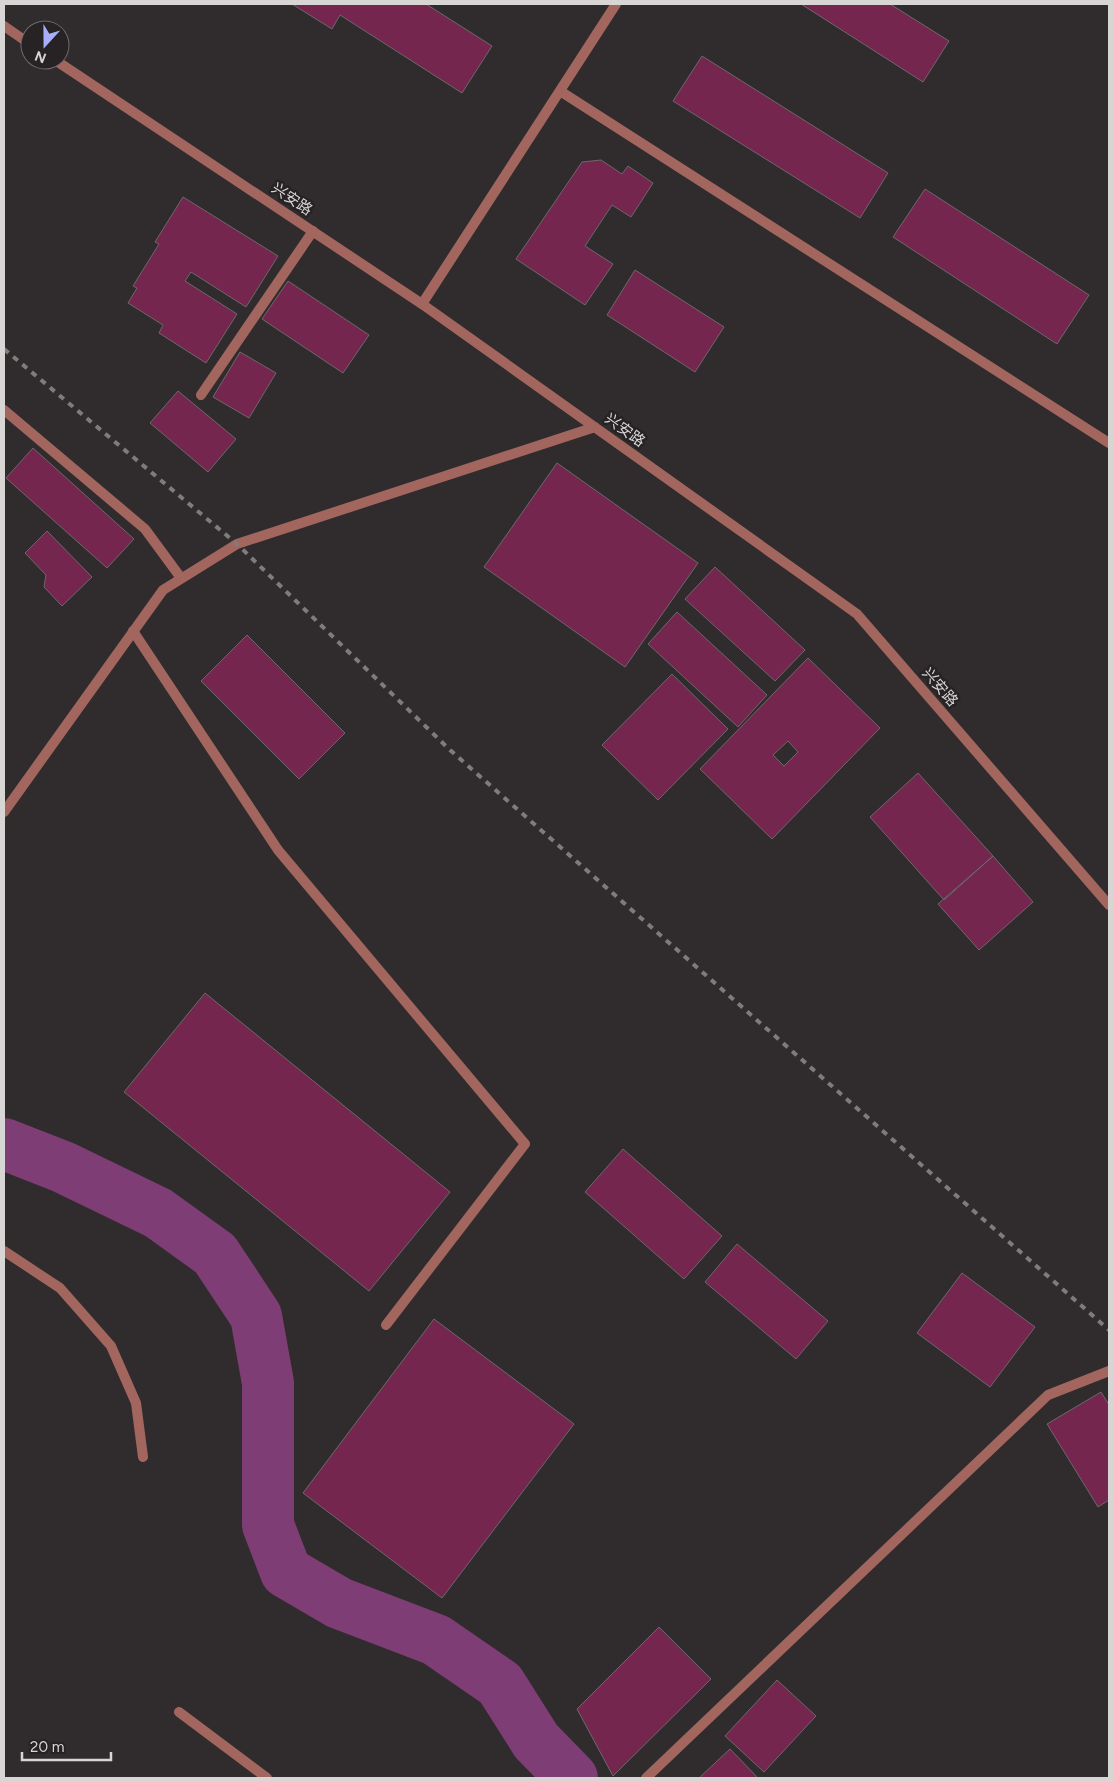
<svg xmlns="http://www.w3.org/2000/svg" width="1113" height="1782" font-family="Figtree,'Noto Sans SC',sans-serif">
  <rect width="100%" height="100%" fill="#302c2d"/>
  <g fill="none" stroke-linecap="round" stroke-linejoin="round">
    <path stroke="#7f3d75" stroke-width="52" d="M4 1144 63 1167 158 1213 215 1254 256 1316 268 1383V1525L286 1572 339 1603 436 1640 500 1684 536 1741 572 1778"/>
  </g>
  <path fill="#74264f" stroke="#6d686a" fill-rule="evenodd" d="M292 4H426L492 46 462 93 340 15 332 29Z
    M801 4H890L949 41 923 82Z
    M702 56 888 173 860 218 673 101Z
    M601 160 622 174 628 166 653 183 631 217 612 205 585 246 613 264 585 305 516 259 582 162Z
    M925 189 1089 295 1057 344 893 237Z
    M183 197 278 256 246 307 191 272 185 281 237 314 206 363 159 333 163 325 128 303 137 288 133 286 159 244 155 242Z
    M635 270 724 327 695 372 607 315Z
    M288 281 369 335 343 373 262 319Z
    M240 352 276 373 249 418 213 397Z
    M178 391 236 439 208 472 150 423Z
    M33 448 134 539 107 568 6 478Z
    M557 463 698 563 625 667 484 567Z
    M47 531 92 577 62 606 44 587 46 575 25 553Z
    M715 567 805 650 775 681 685 599Z
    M677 612 767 695 738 727 648 644Z
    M247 635 345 733 299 779 201 681Z
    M808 658 880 728 772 839 700 769ZM788 741 798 752 784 766 773 755Z
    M672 674 728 729 658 800 602 745Z
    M918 773 993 856 944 900 870 817Z
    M993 856 1033 902 979 950 938 904Z
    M205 993 450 1192 369 1291 124 1092Z
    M623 1149 722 1236 684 1279 585 1192Z
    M737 1244 828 1321 796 1359 705 1282Z
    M962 1273 1035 1327 990 1387 917 1333Z
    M434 1319 574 1424 442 1598 303 1493Z
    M1101 1392 1109 1405V1500L1098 1507 1047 1424Z
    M659 1627 711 1679 613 1776 577 1709Z
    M777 1680 816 1716 764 1772 725 1736Z
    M730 1749 758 1778H699Z"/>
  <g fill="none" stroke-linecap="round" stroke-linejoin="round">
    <path stroke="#a3665f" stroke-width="10" d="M201 395 313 231"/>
    <path stroke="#a3665f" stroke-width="10" d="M560 91 1109 443
      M422 304 616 4
      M4 410 145 529 181 578
      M133 631 278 850 525 1144 386 1325
      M4 1251 60 1288 111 1346 136 1403 143 1457
      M179 1712 267 1778
      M646 1778 1048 1395 1109 1371"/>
    <path stroke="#a3665f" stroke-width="10" d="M4 26 30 44
      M55 60 422 304 857 614 1109 905
      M4 812 163 590 237 544 595 427"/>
    <path stroke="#7f7c7c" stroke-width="4" stroke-dasharray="6 6" stroke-linecap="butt" d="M4 349 237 544 450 750 1109 1330"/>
  </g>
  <g text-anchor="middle" stroke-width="5" stroke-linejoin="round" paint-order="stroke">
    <g font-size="15" fill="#d8d5d5" stroke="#272223">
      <text transform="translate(292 199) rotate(34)" y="5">兴安路</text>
      <text transform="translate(625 430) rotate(36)" y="5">兴安路</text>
      <text transform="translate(940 687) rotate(49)" y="5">兴安路</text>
    </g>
  </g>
  <rect width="1113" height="1782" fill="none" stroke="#d8d5d5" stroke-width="10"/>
  <g transform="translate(45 45) rotate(201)"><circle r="24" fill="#272223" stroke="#6e6a6a"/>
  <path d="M0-4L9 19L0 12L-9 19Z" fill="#a8b0fc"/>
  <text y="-8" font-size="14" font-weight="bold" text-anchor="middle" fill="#d8d5d5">N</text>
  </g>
  <path d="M22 1752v8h89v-8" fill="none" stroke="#d8d5d5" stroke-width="2.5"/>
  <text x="30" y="1752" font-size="15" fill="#d8d5d5" stroke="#272223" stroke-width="4" paint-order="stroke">20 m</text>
</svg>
